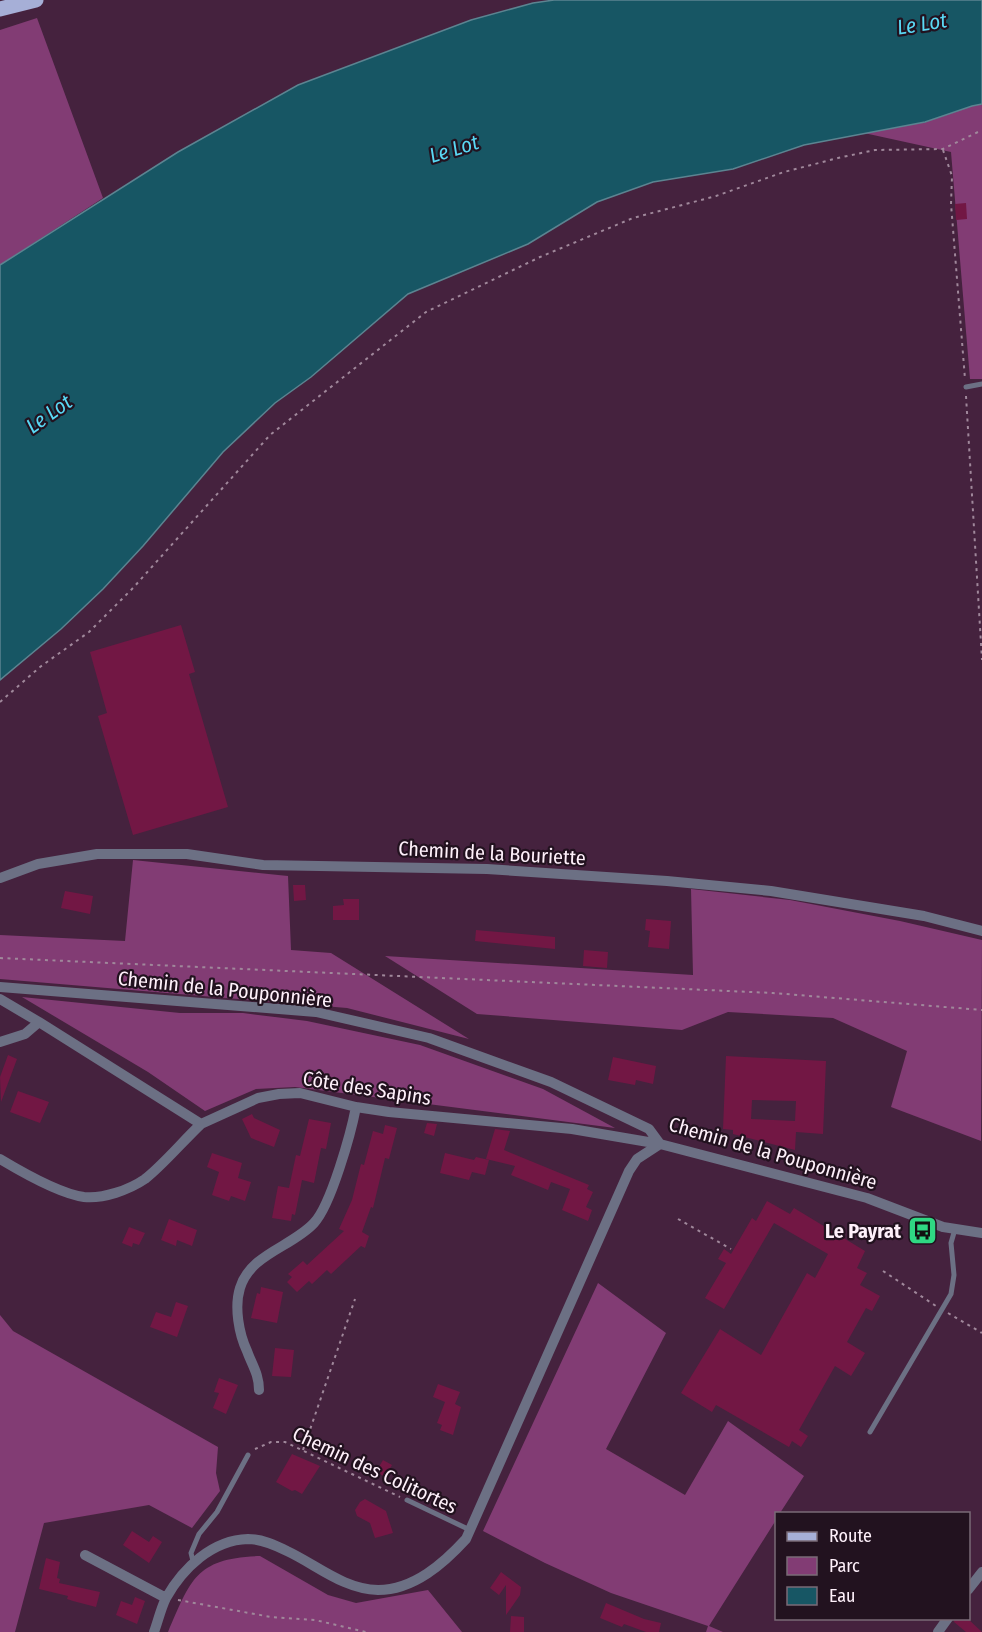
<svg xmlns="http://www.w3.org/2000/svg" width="982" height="1632" font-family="'Fira Sans Condensed',sans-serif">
  <rect width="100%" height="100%" fill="#45223e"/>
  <path fill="#823c74" d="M37 18 103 198 0 265V30Z
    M982 104V379H970L951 152 864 133 925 122 972 106Z
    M133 860 288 876 291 950 331 953 469 1039 347 1008 0 979V935L125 941Z
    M691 889 790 900 900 921 982 940 981 1141 891 1107 907 1051 833 1018 728 1012 682 1030 477 1014 385 956 693 975Z
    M22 997 180 1013H243L307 1021 420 1045 543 1089 615 1128 295 1087 256 1089 205 1111 148 1072Z
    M598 1283 666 1333 606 1449 685 1495 728 1421 804 1476 780 1513 776 1514V1520L709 1626 723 1632H706L708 1626 611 1593 545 1563 483 1531Z
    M0 1315 13 1331 218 1447 216 1473 220 1491 192 1528 149 1505 44 1523 15 1632H0Z
    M260 1556 328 1595 356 1603 428 1590 462 1632H168C191 1579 196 1558 260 1556Z"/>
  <path fill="#175664" stroke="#5c8491" stroke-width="1.5" d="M554 0H982V104L972 106 925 122 804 145 733 169 653 182 597 202 528 244 408 294 311 377 275 403 223 452 143 546 103 589 61 629 0 680V265L178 152 298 85 471 20 533 3Z"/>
  <path fill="#721744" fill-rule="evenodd" d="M966 203 967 219 956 220 955 204Z
    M181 625 195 672 189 674 228 807 133 835 98 716 107 713 90 652Z
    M293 885H305L306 900 294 901Z
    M65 891 93 896 90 914 61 908Z
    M343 899H359V920H333V906L344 905Z
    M646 919 671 921 669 949 648 947 650 931 645 930Z
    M476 930 555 937V949L475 941Z
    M584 950 608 952 607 968 583 966Z
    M8 1055 17 1059 1 1102 0 1077Z
    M726 1056 826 1061 823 1134 796 1132 795 1150 733 1134V1130L723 1129ZM752 1100 796 1101 795 1121 751 1119Z
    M613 1057 656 1066 653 1084 636 1080 635 1085 608 1080Z
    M18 1091 49 1102 40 1123 10 1112Z
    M252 1114 254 1118 280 1130 274 1147 251 1138 242 1119Z
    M309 1119 331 1123 326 1149 321 1148 314 1183 302 1180 295 1215 292 1214 291 1221 272 1218 278 1186 289 1188 296 1155 300 1156Z
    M427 1123 437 1124 434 1136 424 1133Z
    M385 1125 397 1128 389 1159 385 1158 373 1208 371 1207 362 1232 369 1236 365 1248 361 1246 331 1274 327 1270 312 1284 309 1281 297 1292 287 1282 292 1277 288 1274 303 1261 307 1265 344 1231 339 1229 352 1200 361 1164 364 1165 373 1131 383 1134Z
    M495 1129 510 1131 504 1150 589 1185 587 1189 593 1192 586 1207 592 1210 588 1221 562 1210 570 1189 551 1182 548 1190 511 1175 515 1166 486 1159Z
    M212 1153 242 1163 238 1178 251 1182 245 1201 231 1196 229 1201 212 1195 219 1172 207 1167Z
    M445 1153 474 1160 476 1157 489 1160 485 1175 472 1172 469 1180 440 1173Z
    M767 1201 790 1214 794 1208 865 1251 857 1268 867 1273 860 1285 880 1296 872 1311 866 1308 847 1342 865 1353 851 1376 835 1366 799 1430 808 1436 801 1447 792 1441 789 1447 716 1405 712 1412 681 1393 720 1329 761 1355 807 1273 815 1278 828 1254 774 1223 724 1309 705 1298 726 1263 718 1259 724 1249 731 1254 752 1218 756 1221Z
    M169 1219 197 1230 192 1246 177 1240 176 1246 161 1240Z
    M129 1227 145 1233 139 1245 133 1243 132 1247 122 1243Z
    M261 1287 283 1292 277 1323 251 1318 257 1293 260 1294Z
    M176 1302 188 1306 177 1337 150 1327 156 1312 171 1317Z
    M275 1348 294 1350 291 1377 272 1376Z
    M219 1378 238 1385 226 1414 213 1408 219 1393 214 1392Z
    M438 1384 460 1392 455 1404 461 1407 453 1435 440 1430 442 1425 437 1423 445 1402 433 1397Z
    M292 1454 320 1466 302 1494 295 1490 292 1491 276 1482Z
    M383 1460 392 1465 385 1477 376 1472Z
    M365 1499 386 1511 393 1533 375 1538 370 1523 357 1516 355 1510 360 1502Z
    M132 1531 149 1542 153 1536 162 1542 149 1563 123 1545Z
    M46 1558 60 1562 57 1578 60 1579 59 1583 100 1592 96 1607 73 1601 67 1599 68 1596 39 1589Z
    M501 1572 521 1587 520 1595 506 1615V1585L499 1595 490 1588Z
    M135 1597 145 1601 137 1624 116 1615 121 1601 132 1605Z
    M606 1603 644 1619 661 1623 659 1632H646L624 1624 622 1627 600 1618Z
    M511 1616 524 1617V1632H510Z
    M955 1618H967L982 1632H966L954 1622Z"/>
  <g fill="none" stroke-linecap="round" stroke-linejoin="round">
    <path stroke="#a0889b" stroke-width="2" stroke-dasharray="3 4.5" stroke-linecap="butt" d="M943 150 952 176 951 204 965 379
      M966 396 982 660
      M0 702 40 667 89 632 133 588 270 435 426 312 540 257 633 218 716 196 784 172 838 158 875 150 943 149 982 130
      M0 958 773 993 982 1010
      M678 1219 731 1249
      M883 1271 936 1306
      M948 1313 982 1333
      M255 1449 271 1442H285L400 1497
      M303 1450 355 1299
      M178 1600 271 1617 315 1620 366 1632"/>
    <path stroke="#6c7084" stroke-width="5" d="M966 387 982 384
      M870 1432 951 1294 954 1275 951 1243 955 1229
      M407 1500 470 1530
      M193 1561 191 1553 199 1534 217 1512 248 1455"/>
    <path stroke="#6c7084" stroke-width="10" d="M0 878 38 864 97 854H187L263 865 487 869 667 881 771 891 924 916 982 931
      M0 987 316 1012 429 1038 551 1082 649 1129 660 1144
      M0 999 39 1022 201 1124 258 1098 279 1094 300 1093 356 1107 389 1112 572 1129 660 1144 867 1198 943 1227 982 1233
      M0 1042 25 1034 39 1022
      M0 1159C20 1171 61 1194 84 1197 103 1199 129 1190 145 1179 163 1165 183 1141 201 1124
      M259 1390C259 1374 252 1365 247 1351 239 1334 234 1307 240 1288 250 1254 292 1247 314 1223 331 1205 351 1133 356 1107
      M85 1555 166 1598
      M968 1590 982 1572
      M154 1632C158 1621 161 1608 166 1598 183 1568 212 1540 248 1539 262 1539 275 1545 287 1551 317 1565 343 1589 378 1590 414 1590 444 1563 466 1539L629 1171 637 1159 660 1144
      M938 1632 948 1618"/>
    <path stroke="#a6afd7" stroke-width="15" d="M0 9 36 0"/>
  </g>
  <defs>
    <symbol id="bus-square" viewBox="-11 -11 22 22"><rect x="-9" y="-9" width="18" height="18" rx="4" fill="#2fd883" stroke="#22121f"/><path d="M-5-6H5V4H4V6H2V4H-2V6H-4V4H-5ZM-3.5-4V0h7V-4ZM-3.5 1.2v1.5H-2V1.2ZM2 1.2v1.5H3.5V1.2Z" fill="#111"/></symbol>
  </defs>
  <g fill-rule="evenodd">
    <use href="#bus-square" x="906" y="1214" width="33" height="33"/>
  </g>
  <g text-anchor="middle" stroke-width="4.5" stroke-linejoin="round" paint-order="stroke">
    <g font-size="20" fill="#fef0fa" stroke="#22121f">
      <text transform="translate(492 853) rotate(3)" y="7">Chemin de la Bouriette</text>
      <text transform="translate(225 989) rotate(6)" y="7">Chemin de la Pouponnière</text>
      <text transform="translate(367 1088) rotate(9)" y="7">Côte des Sapins</text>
      <text transform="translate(773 1153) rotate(16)" y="7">Chemin de la Pouponnière</text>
      <text transform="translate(375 1470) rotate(25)" y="7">Chemin des Colitortes</text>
    </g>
    <g font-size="20" font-weight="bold" fill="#fef0fa" stroke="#22121f" text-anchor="end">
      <text x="901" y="1238">Le Payrat</text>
    </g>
    <g font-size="21" font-style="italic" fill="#5ad8f4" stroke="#22121f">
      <text transform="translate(922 24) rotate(-9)" y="7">Le Lot</text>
      <text transform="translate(454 149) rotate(-17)" y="7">Le Lot</text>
      <text transform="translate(49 414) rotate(-35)" y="7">Le Lot</text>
    </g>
  </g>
  <rect x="775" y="1512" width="195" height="108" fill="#22121f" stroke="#7a6b77" stroke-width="1.5"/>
  <rect x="787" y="1532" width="30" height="9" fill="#a6afd7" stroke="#7a6b77" stroke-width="1.5"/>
  <text x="829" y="1542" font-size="18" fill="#fef0fa">Route</text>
  <rect x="787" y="1557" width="30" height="18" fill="#823c74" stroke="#7a6b77" stroke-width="1.5"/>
  <text x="829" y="1572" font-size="18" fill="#fef0fa">Parc</text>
  <rect x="787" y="1587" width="30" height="18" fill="#175664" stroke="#7a6b77" stroke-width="1.5"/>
  <text x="829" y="1602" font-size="18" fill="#fef0fa">Eau</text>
</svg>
